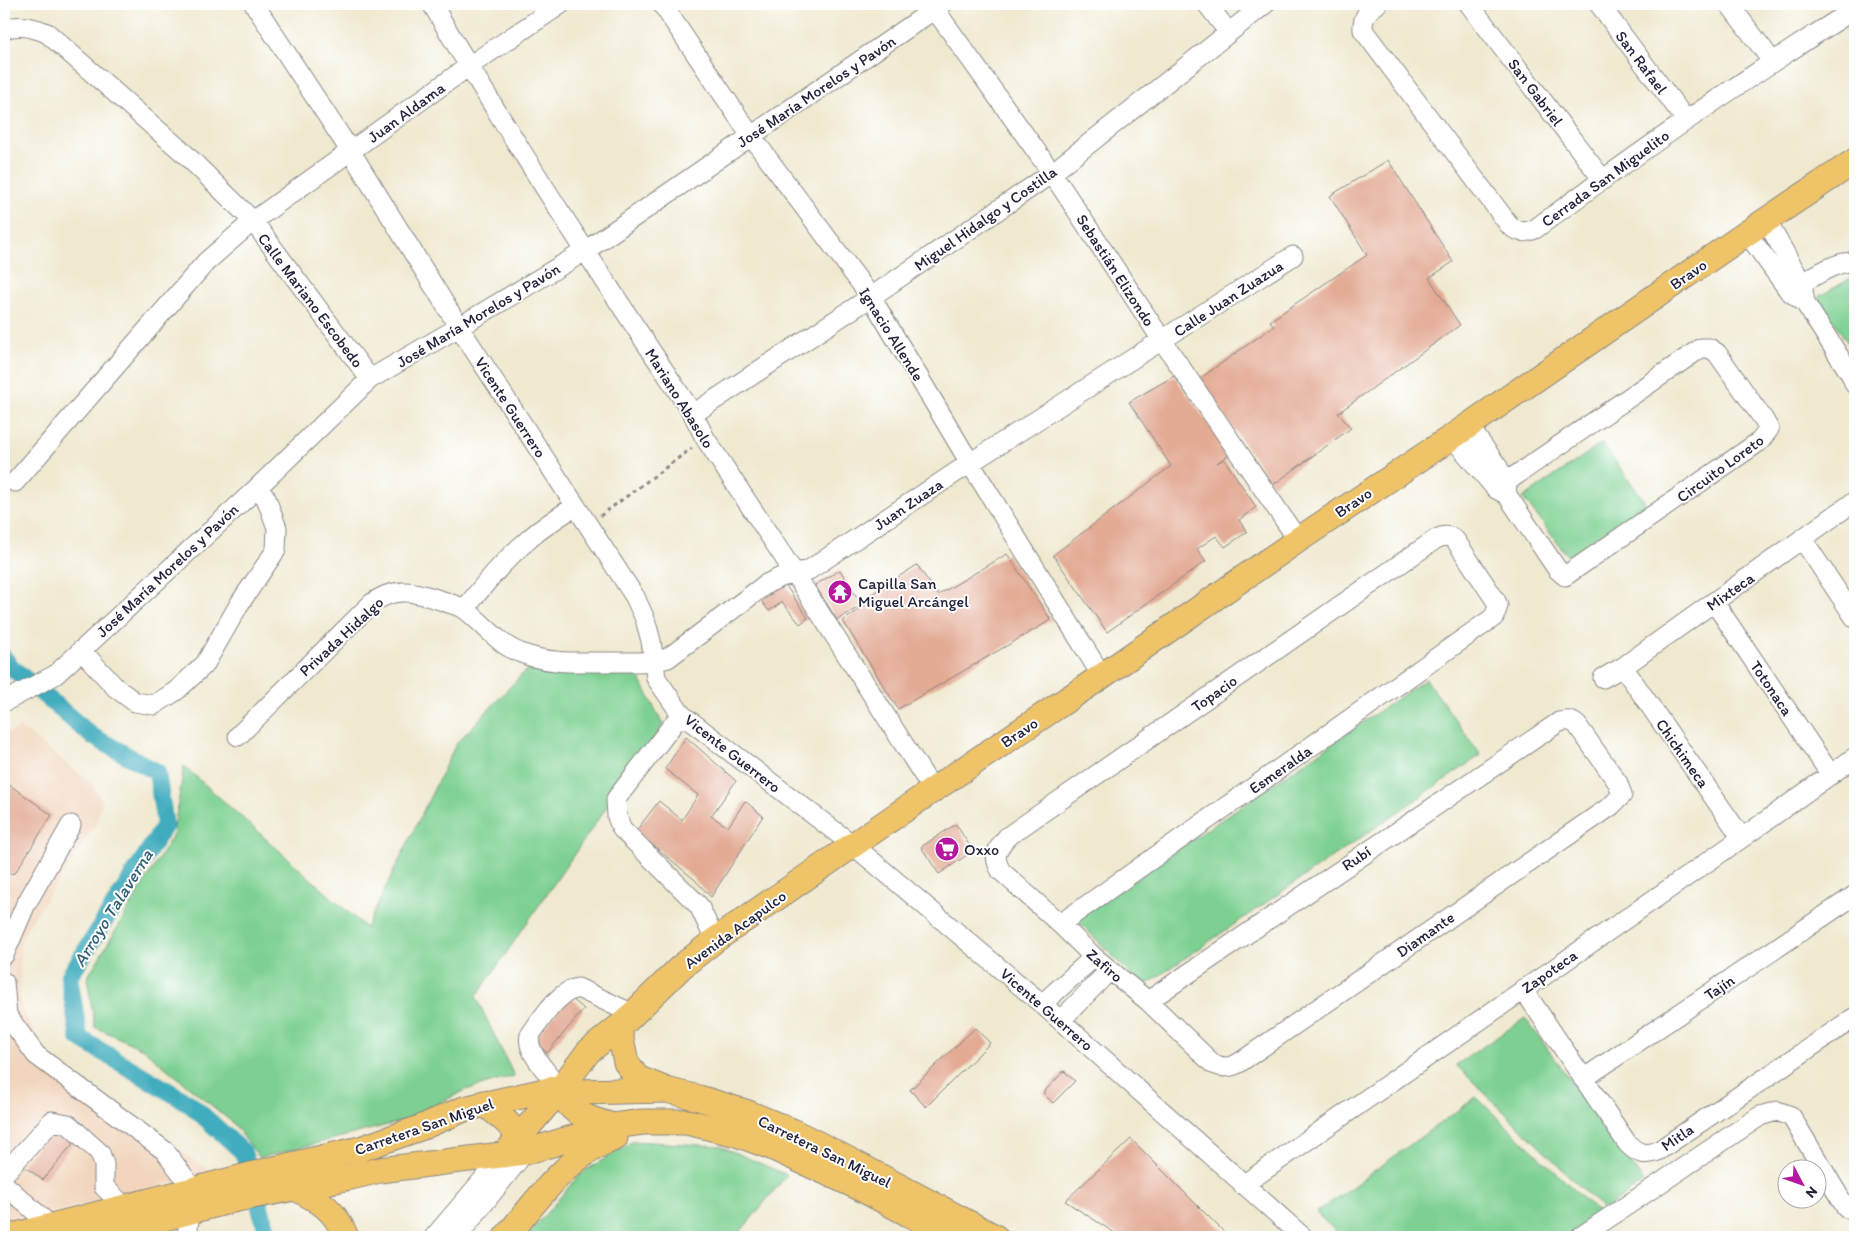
<svg xmlns="http://www.w3.org/2000/svg" width="1859" height="1241" font-family="Itim,sans-serif">
  <rect width="100%" height="100%" fill="#fff"/>
  <filter id="ink" filterUnits="userSpaceOnUse"><feTurbulence type="fractalNoise" baseFrequency=".02" numOctaves="2"/><feDisplacementMap in="SourceGraphic" scale="10" xChannelSelector="R" yChannelSelector="G"/><feConvolveMatrix kernelMatrix="1 2 1 2 8 2 1 2 1" color-interpolation-filters="sRGB"/></filter>
  <filter id="wash" filterUnits="userSpaceOnUse"><feTurbulence type="fractalNoise" baseFrequency=".0096" numOctaves="4" result="noise"/><feDisplacementMap in="SourceGraphic" scale="20" xChannelSelector="R" yChannelSelector="G"/><feGaussianBlur stdDeviation="1.12" result="paint"/><feColorMatrix in="noise" values="0 0 0 0 0 0 0 0 0 0 0 0 0 0 0 0 0 1.4 0 .05"/><feComposite in="paint" operator="in"/></filter>
  <g filter="url(#wash)">
    <rect width="100%" height="100%" fill="#f0e9d0"/>
    <path fill="#f1d5bc" d="M20 727 90 782 102 801 97 822 21 937 20 991 21 1008 43 1048 64 1078 125 1119 214 1172 4 1226V735Z"/>
    <path fill="#7dd092" stroke="#507966" d="M1855 276V354L1818 297Z
      M1602 443 1651 510 1573 563 1523 498Z
      M526 670 637 673 663 725 476 997 514 1076 466 1090 403 1121 260 1158 233 1123 143 1049 95 1027 87 978 173 835 184 766 366 928 456 744Z
      M1426 679 1481 755 1146 985H1142L1140 984 1079 922 1081 916Z
      M1525 1018 1644 1182 1604 1210 1456 1065Z
      M1476 1097 1600 1214 1565 1237H1342L1316 1213Z
      M633 1141 720 1146 787 1175 736 1237H526L580 1174Z"/>
    <g fill="none" stroke-linecap="round" stroke-linejoin="round">
      <path stroke="#3facbe" stroke-width="18" d="M4 658 11 667 92 736 157 772 165 825 69 977 79 1038 190 1104 243 1152 269 1237"/>
    </g>
    <g id="blocks">
      <path fill="#e3aa94" d="M1388 160 1453 262 1429 278 1460 325 1338 413 1351 428 1273 485 1199 379 1274 326 1270 321 1367 255 1330 196Z
        M1174 376 1230 454 1217 463 1224 459 1256 507 1239 520 1247 532 1225 547 1216 536 1197 549 1206 561 1107 632 1053 555 1171 466 1129 402Z
        M1007 554 1051 620 898 709 843 621 870 602 867 597 917 565 938 595Z
        M840 570 862 605 837 620 815 585Z
        M784 583 808 618 800 624 782 602 769 611 762 602Z
        M686 737 736 781 711 816 728 827 745 801 763 816 711 897 694 879 636 831 659 801 682 820 698 795 665 769Z
        M4 781 52 815 15 873 4 874Z
        M956 824 973 851 939 874 921 847Z
        M570 997 584 1009 547 1053 533 1040Z
        M975 1028 990 1043 926 1107 910 1090Z
        M1064 1071 1075 1081 1053 1103 1043 1093Z
        M57 1126 75 1141 43 1180 22 1165Z
        M1131 1139 1228 1236 1226 1237H1121L1065 1201Z"/>
    </g>
  </g>
  <g filter="url(#ink)">
    <use href="#blocks" fill-opacity="0" stroke="#898686" stroke-width="1"/>
    <g fill="none" stroke-linecap="round" stroke-linejoin="round">
      <defs>
        <path id="minor" d="M254 4 351 152 459 327 635 597 645 619 651 641 656 678 681 714 853 845 1042 1004 1303 1237
          M432 4C514 144 603 279 693 414L705 438 795 574 933 790
          M662 4 751 136 871 297 970 463 1102 676
          M931 4 1052 173 1162 340 1298 540
          M1207 4 1229 33
          M1377 4C1368 11 1362 17 1363 30L1510 226C1519 233 1525 233 1535 229 1639 152 1745 78 1855 9
          M1469 4 1603 180
          M1599 4 1686 120
          M1729 4 1772 61
          M4 29C18 24 33 27 47 33L185 154 253 221 370 379
          M1766 220 1802 283 1805 303
          M1747 233 1789 291 1805 303 1851 375 1855 385
          M1791 290C1806 281 1839 258 1855 263
          M693 414 871 297 1052 173 1265 4
          M1468 425 1498 467 1506 482 1507 494
          M1452 437 1496 489 1507 495 1557 569 1565 576 1760 441 1769 429 1764 420 1717 353 1709 348H1701L1496 489
          M15 482 206 262 253 221 469 66 561 4
          M1803 540 1855 618
          M1714 602 1831 775
          M465 609C484 584 504 560 528 540 542 527 559 517 575 506
          M81 650 116 688 135 702 154 705 176 691 205 664 240 603 276 550 277 528 266 498 257 488
          M1623 667 1742 838
          M1603 678 1623 667 1855 501
          M4 702 55 675 257 488 370 379 459 327 585 251 942 4
          M681 714 616 799 617 817 622 829 699 906 715 940
          M238 736 371 604C395 585 416 592 443 601 450 604 461 606 467 611 484 624 500 646 521 653 548 664 578 662 607 662 628 662 648 663 668 658L766 584 781 577 809 570 970 463 1293 256
          M1060 924 1494 617 1498 606 1496 601 1456 541C1449 535 1444 535 1436 539L1007 837C997 849 992 856 1001 871L1060 924 1094 957 1148 1001 1213 1064C1223 1068 1229 1068 1239 1063L1611 806 1622 795 1618 783 1577 725C1571 720 1567 720 1559 722L1148 1001
          M4 955 25 906 71 825
          M4 982 7 1015 36 1055 165 1151 193 1189
          M1523 989 1627 1143C1637 1154 1645 1156 1658 1151L1855 1017
          M1042 1004 1094 957
          M1061 1020 1110 970
          M552 1079C543 1067 526 1050 530 1035 541 1020 558 991 578 988L633 1014
          M1583 1079 1855 895
          M4 1174 52 1121 68 1124 100 1153 104 1164V1187L125 1207
          M4 1184 51 1226
          M1243 1185 1742 838 1855 757
          M187 1237 190 1212
          M434 1237 504 1155
          M457 1237 525 1152
          M1580 1237 1760 1116 1777 1111 1791 1116 1846 1208"/>
        <path id="major" d="M620 1034 626 1062 637 1078 662 1088
          M562 1087C564 1113 592 1120 613 1126
          M484 1103C504 1120 516 1126 525 1152
          M504 1155 562 1087 588 1052 625 1022 681 967 715 940 933 790 1102 676 1298 540 1452 437 1747 233 1855 161
          M295 1188C321 1201 335 1210 346 1237
          M8 1237 274 1169 360 1149 420 1128 464 1109 562 1087 578 1092 666 1090 699 1098 748 1113 792 1131 830 1150 995 1237
          M93 1237 237 1199 351 1177 380 1170 525 1152 613 1126 643 1122H687L737 1134 769 1146 860 1188 952 1237
          M506 1237C537 1201 568 1154 615 1138"/>
      </defs>
      <use href="#minor" stroke="#898686" stroke-width="21"/>
      <use href="#major" stroke="#898686" stroke-width="27"/>
      <path stroke="#898686" stroke-width="3" stroke-dasharray="4 4" stroke-linecap="butt" d="M600 516 692 448"/>
      <use href="#minor" stroke="#fff" stroke-width="19"/>
      <use href="#major" stroke="#efc469" stroke-width="25"/>
    </g>
  </g>
  <defs>
    <symbol id="temple-disc" viewBox="-11 -11 22 22"><circle r="9.5" fill="#b5179e" stroke="#fff"/><path d="M0-6L5-2H3V0L6.5 2.5H4V6H1.5V3h-3V6H-4V2.5H-6.5L-3 0V-2H-5Z" fill="#fff"/></symbol>
    <symbol id="supermarket-disc" viewBox="-11 -11 22 22"><circle r="9.5" fill="#b5179e" stroke="#fff"/><path d="M-6-5.5h2.5l.6 2H6L4.5 2H-2.5L-4.4-4H-6ZM-1.5 3.2a1.3 1.3 0 1 0 .1 0ZM3 3.2a1.3 1.3 0 1 0 .1 0Z" fill="#fff"/></symbol>
  </defs>
  <g fill-rule="evenodd">
    <use href="#temple-disc" x="826" y="578" width="28" height="28"/>
    <use href="#supermarket-disc" x="933" y="835" width="28" height="28"/>
  </g>
  <g text-anchor="middle" stroke-width="4" stroke-linejoin="round" paint-order="stroke">
    <g font-size="16" fill="#22223b" stroke="#fff">
      <text transform="translate(1642 62) rotate(53)" y="6">San Rafael</text>
      <text transform="translate(816 91) rotate(-34)" y="6">José María Morelos y Pavón</text>
      <text transform="translate(1536 92) rotate(53)" y="6">San Gabriel</text>
      <text transform="translate(406 112) rotate(-36)" y="6">Juan Aldama</text>
      <text transform="translate(1605 178) rotate(-36)" y="6">Cerrada San Miguelito</text>
      <text transform="translate(985 218) rotate(-35)" y="6">Miguel Hidalgo y Costilla</text>
      <text transform="translate(1116 270) rotate(57)" y="6">Sebastián Elizondo</text>
      <text transform="translate(1688 274) rotate(-35)" y="6">Bravo</text>
      <text transform="translate(1228 298) rotate(-33)" y="6">Calle Juan Zuazua</text>
      <text transform="translate(311 300) rotate(53)" y="6">Calle Mariano Escobedo</text>
      <text transform="translate(478 315) rotate(-31)" y="6">José María Morelos y Pavón</text>
      <text transform="translate(892 334) rotate(58)" y="6">Ignacio Allende</text>
      <text transform="translate(680 398) rotate(58)" y="6">Mariano Abasolo</text>
      <text transform="translate(511 407) rotate(57)" y="6">Vicente Guerrero</text>
      <text transform="translate(1720 468) rotate(-36)" y="6">Circuito Loreto</text>
      <text transform="translate(1353 502) rotate(-34)" y="6">Bravo</text>
      <text transform="translate(908 504) rotate(-34)" y="6">Juan Zuaza</text>
      <text transform="translate(167 570) rotate(-43)" y="6">José María Morelos y Pavón</text>
      <text transform="translate(1730 591) rotate(-35)" y="6">Mixteca</text>
      <text transform="translate(341 636) rotate(-43)" y="6">Privada Hidalgo</text>
      <text transform="translate(1772 688) rotate(56)" y="6">Totonaca</text>
      <text transform="translate(1214 693) rotate(-35)" y="6">Topacio</text>
      <text transform="translate(1019 732) rotate(-34)" y="6">Bravo</text>
      <text transform="translate(733 753) rotate(38)" y="6">Vicente Guerrero</text>
      <text transform="translate(1683 753) rotate(55)" y="6">Chichimeca</text>
      <text transform="translate(1280 769) rotate(-35)" y="6">Esmeralda</text>
      <text transform="translate(1356 858) rotate(-34)" y="6">Rubí</text>
      <text transform="translate(735 929) rotate(-36)" y="6">Avenida Acapulco</text>
      <text transform="translate(1425 934) rotate(-35)" y="6">Diamante</text>
      <text transform="translate(1105 965) rotate(41)" y="6">Zafiro</text>
      <text transform="translate(1549 971) rotate(-35)" y="6">Zapoteca</text>
      <text transform="translate(1719 987) rotate(-34)" y="6">Tajín</text>
      <text transform="translate(1047 1009) rotate(41)" y="6">Vicente Guerrero</text>
      <text transform="translate(424 1126) rotate(-19)" y="6">Carretera San Miguel</text>
      <text transform="translate(1677 1137) rotate(-34)" y="6">Mitla</text>
      <text transform="translate(825 1151) rotate(26)" y="6">Carretera San Miguel</text>
    </g>
    <g font-size="16" fill="#22223b" stroke="#fff" text-anchor="start">
      <text x="858" y="589">Capilla San<tspan x="858" dy="18">Miguel Arcángel</tspan></text>
      <text x="964" y="855">Oxxo</text>
    </g>
    <g font-size="18" font-style="italic" fill="#2f6076" stroke="#fff">
      <text transform="translate(113 908) rotate(-58)" y="6">Arroyo Talaverna</text>
    </g>
  </g>
  <rect width="1859" height="1241" fill="none" stroke="#fff" stroke-width="20"/>
  <g transform="translate(1802 1184) rotate(131)"><circle r="24" fill="#ffffff" stroke="#a7a7b1"/>
  <path d="M0-4L9 19L0 12L-9 19Z" fill="#b5179e"/>
  <text y="-8" font-size="14" font-weight="bold" text-anchor="middle" fill="#22223b">N</text>
  </g>
</svg>
